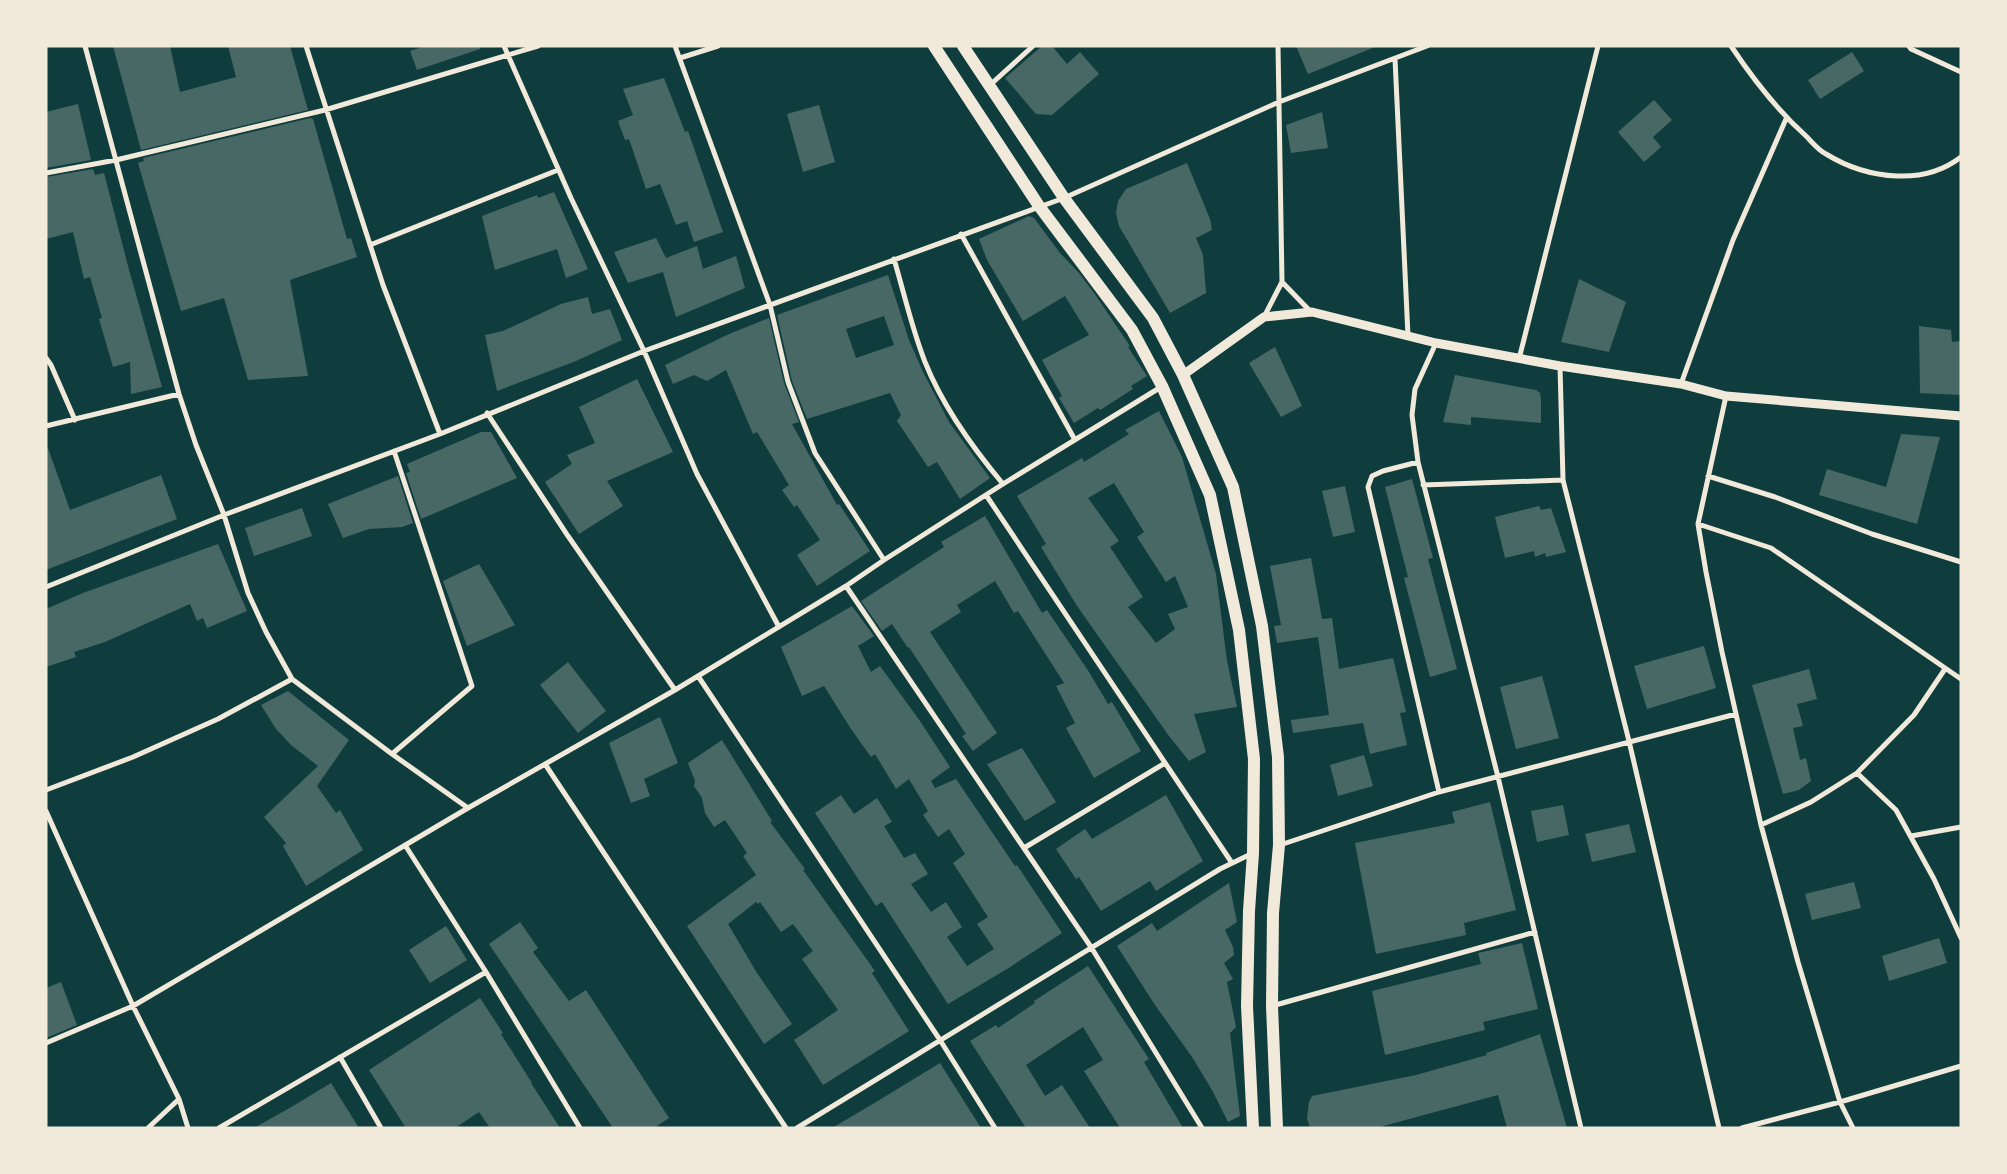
<svg xmlns="http://www.w3.org/2000/svg" width="2007" height="1174" font-family="'Fira Sans Condensed',sans-serif">
  <rect width="100%" height="100%" fill="#0f3d3e"/>
  <path fill="#486865" fill-rule="evenodd" d="M113 46H170L180 92 236 77 228 46H290L308 110 141 150Z
    M425 46H480V49L417 70 410 51Z
    M1042 46H1052L1067 64 1080 52 1099 74 1052 115 1036 114 1005 78Z
    M1296 46H1375V47L1308 74Z
    M1852 52 1864 71 1820 99 1808 80Z
    M664 78 685 132 688 131 723 232 694 242 687 221 676 225 660 184 646 189 629 139 625 140 618 121 633 115 623 89Z
    M1654 100 1672 120 1653 137 1661 147 1644 162 1618 132Z
    M78 104 91 160 46 168V112Z
    M819 105 835 162 803 172 787 114Z
    M1322 112 1328 148 1291 153 1286 125Z
    M310 118 313 119 347 239 351 238 357 257 290 280 308 376 248 380 224 298 181 311 138 163 144 161 143 158Z
    M1187 163 1210 219 1212 230 1196 238 1203 255 1206 293 1170 313 1119 226 1116 213 1118 201 1126 189Z
    M93 169 95 175 104 173 128 266 162 387 131 394 130 362 113 367 99 319 102 318 90 277 84 279 73 232 46 239V177Z
    M554 192 588 269 566 278 557 249 495 270 482 216 537 195 538 198Z
    M1029 216 1034 218 1060 253 1079 273 1094 293 1130 346 1128 347 1147 376 1131 386 1133 389 1100 410 1098 408 1074 423 1059 398 1062 396 1042 360 1089 335 1065 296 1023 321 987 260 979 239Z
    M656 238 666 258 697 246 703 269 736 256 745 288 676 317 663 272 628 283 614 252Z
    M888 275 909 340 923 372 949 422 990 478 960 499 937 462 928 467 897 421 901 415 890 393 807 419 792 381 777 315ZM884 316 894 345 856 358 846 329Z
    M1579 279 1626 302 1609 352 1561 342Z
    M588 297 592 314 610 309 622 340 576 361 497 391 485 335 503 331 561 304Z
    M769 318 784 383 799 422 792 424 837 505 839 504 870 551 817 586 797 555 820 540 797 505 794 507 782 490 789 485 757 432 753 434 726 370 707 381 694 375 673 384 665 365 729 334Z
    M1919 326 1951 330 1952 342 1961 341V395L1920 393Z
    M1275 347 1302 406 1281 417 1249 363Z
    M1455 375 1536 390 1540 393 1541 399V423L1471 417V425L1443 422Z
    M637 379 673 452 607 481 623 506 579 534 545 482 572 464 567 455 595 443 579 407Z
    M1159 411 1182 457 1216 574 1227 661 1237 707 1194 714 1206 752 1189 761 1169 736 1077 606 1041 547 1046 544 1017 496 1082 458 1084 462 1129 434 1125 430ZM1114 483 1144 532 1137 537 1166 582 1175 576 1188 607 1168 614 1175 629 1156 643 1128 607 1143 597 1110 547 1119 541 1088 498Z
    M481 432H491L517 478 421 519 406 473 410 472 407 464Z
    M1901 434 1940 437 1917 524 1819 495 1827 469 1886 487Z
    M48 448 70 510 161 475 177 519 46 570V449Z
    M398 476 413 523 402 527 369 529 343 538 328 504Z
    M1412 479 1433 558 1428 559 1457 669 1430 677 1404 578 1408 577 1385 487Z
    M1345 486 1355 532 1333 537 1322 491Z
    M1539 506 1541 510 1551 508 1566 552 1546 557 1545 553 1535 557 1534 551 1505 558 1495 517Z
    M302 508 312 536 254 556 245 528Z
    M985 516 1042 613 1047 610 1089 672 1108 704 1112 702 1141 751 1094 778 1066 728 1075 723 1056 686 1064 683 1018 611 1014 613 995 581 957 605 961 612 930 632 997 733 973 751 962 736 966 734 909 647 908 648 892 624 882 631 861 601 944 547 941 542Z
    M218 544 247 611 207 628 203 618 197 621 190 604 105 642 74 652 76 657 46 667V609L83 593Z
    M1311 558 1322 619 1332 618 1339 669 1393 658 1406 712 1400 713 1407 745 1370 754 1363 723 1293 733 1291 720 1329 715 1318 637 1277 643 1274 626 1281 625 1270 566Z
    M479 564 515 625 467 646 443 581Z
    M852 606 874 636 858 646 871 672 880 666 920 721 950 767 931 781 935 788 956 779 1015 866 1017 865 1062 933 1007 969 948 1004 882 902 876 906 815 813 841 795 854 814 877 798 892 822 884 826 904 858 915 853 928 874 911 884 931 912 946 902 962 927 947 937 967 966 994 949 977 924 988 917 953 863 965 854 949 829 938 837 923 815 928 811 909 779 896 789 875 754 871 757 851 729 824 686 802 696 781 647Z
    M1704 646 1716 688 1647 709 1634 666Z
    M568 662 606 711 578 733 540 685Z
    M1809 669 1817 699 1797 704 1803 726 1793 728 1800 760 1806 758 1811 781 1799 790 1783 794 1752 685Z
    M1542 676 1559 738 1516 749 1500 687Z
    M288 691 349 740 317 786 336 813 340 810 363 850 306 886 283 846 286 843 264 817 318 766 291 745 276 729 261 705Z
    M660 717 678 763 644 779 650 796 631 803 609 743Z
    M722 740 772 821 770 822 805 869 803 870 875 971 872 973 909 1031 823 1085 794 1040 838 1010 802 959 813 951 793 924 781 932 760 902 758 904 756 902 728 924 757 973 792 1024 764 1044 687 926 756 875 743 856 747 853 725 820 714 827 705 813 702 798 694 786 695 781 688 763Z
    M1022 748 1056 802 1025 821 987 764Z
    M1364 755 1373 786 1338 796 1330 765Z
    M1166 795 1203 861 1156 891 1150 881 1101 911 1079 877 1076 879 1056 849 1085 829 1092 839Z
    M1490 802 1516 910 1464 923 1466 935 1376 954 1355 843 1455 823 1452 812Z
    M1563 805 1569 835 1537 842 1531 811Z
    M1629 824 1636 852 1592 862 1585 834Z
    M1854 882 1861 908 1812 920 1805 894Z
    M1229 883 1237 922 1225 930 1233 947 1234 955 1224 963 1233 979 1227 982 1236 1027 1230 1033 1240 1116 1228 1122 1212 1090 1192 1057 1155 1005 1117 946 1152 923 1157 931Z
    M520 922 538 948 533 952 569 1001 586 990 669 1118 654 1128H613L489 944Z
    M446 926 467 960 430 983 409 950Z
    M1939 938 1947 963 1889 981 1882 956Z
    M1522 943 1538 1009 1483 1022 1485 1030 1385 1055 1372 991 1481 964 1478 953Z
    M1088 966 1149 1059 1144 1062 1183 1128H1120L1084 1071 1103 1060 1083 1027 1026 1065 1045 1096 1062 1085 1090 1128H1026L970 1041 996 1025 998 1028 1035 1003 1034 1001Z
    M61 982 77 1025 46 1038V988Z
    M480 998 503 1033 501 1034 532 1083H531L560 1128H490L479 1112 455 1128H406L369 1070Z
    M1540 1034 1567 1128H1507L1498 1095 1376 1128H1310L1307 1118 1309 1102 1312 1096 1416 1075 1487 1055 1486 1053Z
    M940 1063 981 1128H832L876 1102Z
    M331 1083 359 1128H254L293 1106Z"/>
  <g fill="none" stroke-linecap="round" stroke-linejoin="round">
    <path stroke="#f1e9da" stroke-width="5" d="M85 46 179 394 196 445 224 515 248 593 266 632 292 679 392 754 468 808
      M306 46 383 285 440 434
      M504 46 571 198 644 351 697 474 779 627
      M675 46 770 305 788 382 815 453 884 560
      M1731 46C1753 79 1777 110 1806 136 1812 142 1818 150 1826 154 1847 167 1873 175 1897 176 1921 177 1943 171 1961 157
      M1909 46 1911 49 1961 72
      M680 58 718 46
      M1395 59 1408 336
      M990 85 1033 46
      M46 173 116 160 325 110 538 46
      M961 234 1075 440
      M370 245 558 170
      M894 259C904 293 912 329 925 362 943 407 972 447 1003 484
      M1282 282 1311 312
      M1264 317 1282 282 1278 46
      M1436 343 1415 389 1412 415 1418 462 1498 777 1581 1128
      M46 358 51 365 75 420
      M1519 359 1598 46
      M1560 366 1563 480 1629 741 1719 1128
      M1681 384 1733 240 1786 119
      M1726 396 1698 524 1706 572 1722 652 1761 825 1798 962 1840 1102 1853 1128
      M487 413 568 536 675 690
      M46 426 179 394
      M1418 462 1383 471 1372 476 1368 487 1439 792
      M1708 476 1775 497 1872 534 1961 562
      M1423 485 1563 480
      M986 495 1232 863
      M1698 524 1771 548 1961 679
      M846 586 1091 947 1202 1128
      M46 587 224 515 440 434 644 351 1064 198 1279 102 1427 46
      M698 676 940 1040 995 1128
      M392 754 472 686 394 451
      M545 764 786 1128
      M1857 773 1896 810 1934 879 1961 938
      M46 790 133 757 218 719 292 679
      M46 811 133 1006 179 1099 188 1128
      M1761 825 1811 802 1857 773 1914 715 1945 669
      M1911 836 1961 827
      M405 845 486 972 580 1128
      M1280 845 1439 792 1736 714
      M1024 848 1165 763
      M1272 1006 1535 932
      M46 1043 133 1006 468 808 675 690 846 586 884 560 1003 484 1161 387
      M340 1057 381 1128
      M148 1128 179 1099
      M219 1128 486 972
      M797 1128 1220 869 1253 853
      M1742 1128 1840 1102 1961 1066"/>
    <path stroke="#f1e9da" stroke-width="9" d="M1183 375 1264 317 1312 312 1436 343 1560 366 1681 384 1726 396 1961 416"/>
    <path stroke="#f1e9da" stroke-width="12" d="M934 46 1039 206 1132 330 1162 386 1210 495 1239 630 1254 759 1253 853 1249 911 1247 1006 1253 1128
      M963 46 1064 198 1153 318 1183 375 1233 487 1262 626 1278 757 1279 845 1273 913 1272 1006 1277 1128"/>
  </g>
  <rect width="2007" height="1174" fill="none" stroke="#f1e9da" stroke-width="95"/>
</svg>
